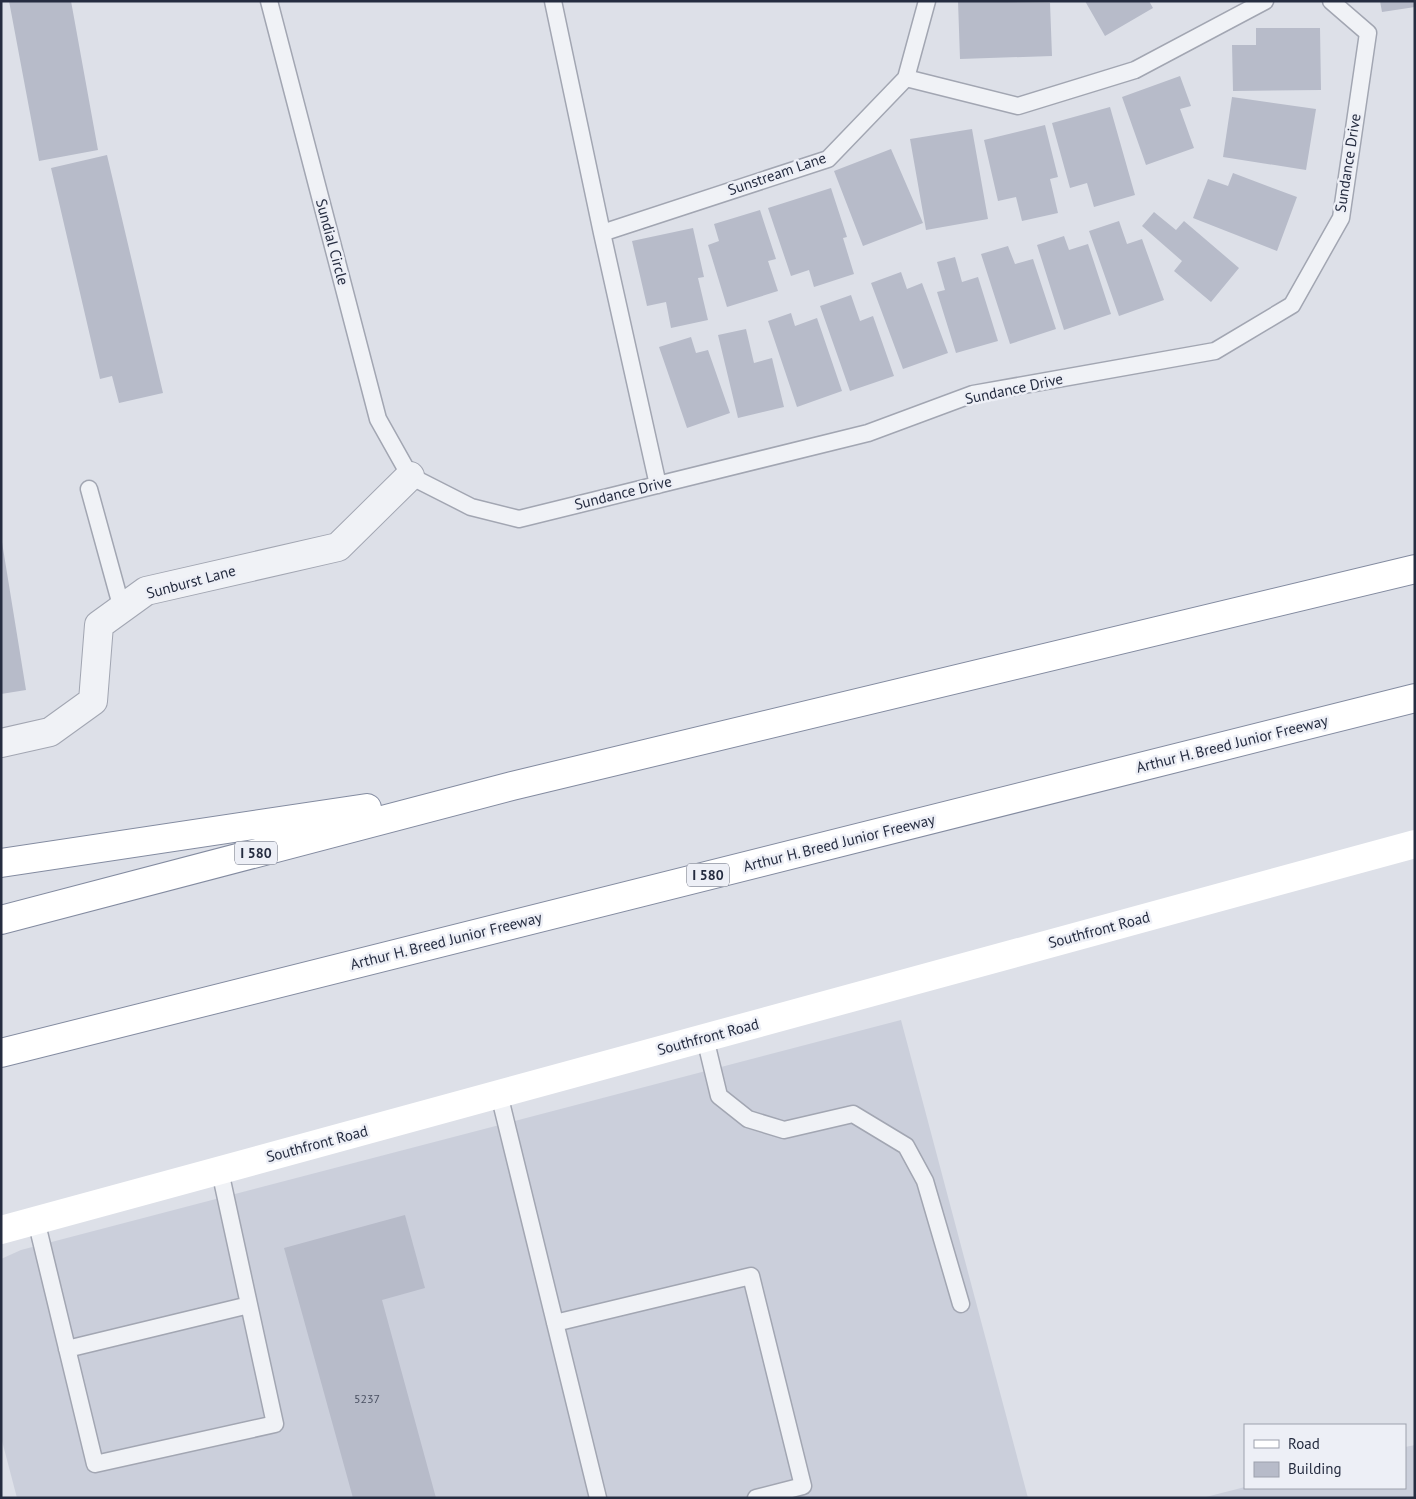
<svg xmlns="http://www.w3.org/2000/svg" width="1416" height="1499" font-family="'PT Sans',sans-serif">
  <rect width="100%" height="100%" fill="#dde0e8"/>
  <path fill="#cbcfdb" d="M901 1020 1028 1498H17L1 1437V1259L21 1250Z
    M1415 1445V1498H1202L1245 1487 1405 1488V1447Z"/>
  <path fill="#b7bbc9" d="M9 1H71L98 150 39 161Z
    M958 1 1050 3 1052 56 960 59Z
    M1085 1H1149L1153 8 1105 36Z
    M1380 1H1415V7L1382 12Z
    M1256 28H1320L1321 90 1233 91 1232 45H1256Z
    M1180 76 1191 106 1180 109 1194 148 1146 165 1122 97Z
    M1232 97 1316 109 1306 170 1223 157Z
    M1110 107 1135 195 1094 207 1087 183 1070 188 1052 123Z
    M1045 125 1058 177 1050 179 1058 213 1022 221 1016 197 998 201 984 140Z
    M972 129 988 219 926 230 910 139Z
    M891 149 923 223 863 246 834 171Z
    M107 155 163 393 119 403 112 376 100 379 51 168Z
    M1233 173 1297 197 1277 251 1193 218 1208 179 1228 186Z
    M831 188 847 237 843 238 854 274 814 287 809 270 791 276 768 208Z
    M760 210 776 259 768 261 778 291 727 307 708 245 719 241 714 224Z
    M1154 212 1176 230 1184 221 1239 268 1211 302 1174 271 1182 261 1142 226Z
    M1119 221 1127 244 1142 239 1164 300 1119 316 1089 231Z
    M693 228 704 277 698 278 708 320 671 328 666 302 647 306 632 241Z
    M1064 236 1069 250 1088 244 1111 314 1064 330 1037 245Z
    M1008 246 1015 264 1033 259 1056 329 1010 344 981 254Z
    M955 257 962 282 978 277 998 341 956 353 937 292 945 290 937 262Z
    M901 272 907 289 922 283 948 353 903 369 871 283Z
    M851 295 860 321 873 316 894 376 850 391 820 306Z
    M791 313 795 326 817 318 842 391 797 407 768 321Z
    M746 329 754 363 772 358 784 407 738 418 718 335Z
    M691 337 696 353 708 350 730 413 687 428 659 347Z
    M1 536 26 690 1 694Z
    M405 1215 425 1288 382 1300 436 1498H353L284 1248Z"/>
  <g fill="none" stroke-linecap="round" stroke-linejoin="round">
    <defs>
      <path id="lane" d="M269 1 378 419 410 476 471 507 519 519 868 433 973 394 1215 351 1292 305 1341 218 1368 33 1331 1
        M553 1 602 233 658 485
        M906 78 1018 106 1135 70 1265 1
        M602 233 828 159 906 78 927 1
        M89 489 122 609
        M705 1038 719 1096 748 1119 784 1130 853 1114 906 1146 925 1181 961 1304
        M499 1094 598 1498
        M36 1220 95 1464 275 1424 220 1171
        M555 1323 751 1276 803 1486 756 1498
        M67 1349 249 1305"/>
      <path id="street" d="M1 743 50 732 93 701 99 625 146 591 338 547 410 476"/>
      <path id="highway" d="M1 863 367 808
        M1 920 512 786 1415 569
        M1 1053 1415 698"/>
    </defs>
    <use href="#lane" stroke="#a2a6b2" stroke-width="19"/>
    <use href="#street" stroke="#a2a6b2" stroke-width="30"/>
    <use href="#highway" stroke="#838ba0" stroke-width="30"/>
    <use href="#lane" stroke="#f0f2f6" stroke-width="16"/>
    <use href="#street" stroke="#f0f2f6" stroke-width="28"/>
    <path stroke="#fff" stroke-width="28" d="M1 1230 1415 844"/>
    <use href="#highway" stroke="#fff" stroke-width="28"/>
  </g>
  <g text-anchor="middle" stroke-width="5" stroke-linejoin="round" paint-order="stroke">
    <g font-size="12" fill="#4a5062">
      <text x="367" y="1403">5237</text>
    </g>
    <g fill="#edeff6" stroke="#616677" stroke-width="1">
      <rect x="235" y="841.5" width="42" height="23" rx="4"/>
      <rect x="687" y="863.5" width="42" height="23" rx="4"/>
    </g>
    <g font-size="14" font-weight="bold" fill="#252c40">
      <text x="256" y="858">I 580</text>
      <text x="708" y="880">I 580</text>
    </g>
    <g font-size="15" fill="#252c40" stroke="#edeff6">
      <text transform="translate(1348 163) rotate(-81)" y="5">Sundance Drive</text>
      <text transform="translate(777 174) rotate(-19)" y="5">Sunstream Lane</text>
      <text transform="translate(332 242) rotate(75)" y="5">Sundial Circle</text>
      <text transform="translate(1014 389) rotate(-12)" y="5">Sundance Drive</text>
      <text transform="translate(623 493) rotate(-14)" y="5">Sundance Drive</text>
      <text transform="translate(191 582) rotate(-15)" y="5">Sunburst Lane</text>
      <text transform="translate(1232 744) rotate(-14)" y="5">Arthur H. Breed Junior Freeway</text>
      <text transform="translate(839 843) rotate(-14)" y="5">Arthur H. Breed Junior Freeway</text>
      <text transform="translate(1099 930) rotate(-15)" y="5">Southfront Road</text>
      <text transform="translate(446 941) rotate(-14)" y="5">Arthur H. Breed Junior Freeway</text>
      <text transform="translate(708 1037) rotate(-15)" y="5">Southfront Road</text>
      <text transform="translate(317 1144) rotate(-15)" y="5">Southfront Road</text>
    </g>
  </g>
  <rect width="1416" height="1499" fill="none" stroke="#252c40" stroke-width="5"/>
  <rect x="1244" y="1424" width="162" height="65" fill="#edeff6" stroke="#9da1ad"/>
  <rect x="1254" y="1440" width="25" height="8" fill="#ffffff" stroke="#9da1ad"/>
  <text x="1288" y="1449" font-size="15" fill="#252c40">Road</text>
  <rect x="1254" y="1462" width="25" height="15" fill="#b7bbc9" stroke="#9da1ad"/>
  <text x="1288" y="1474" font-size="15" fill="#252c40">Building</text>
</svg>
